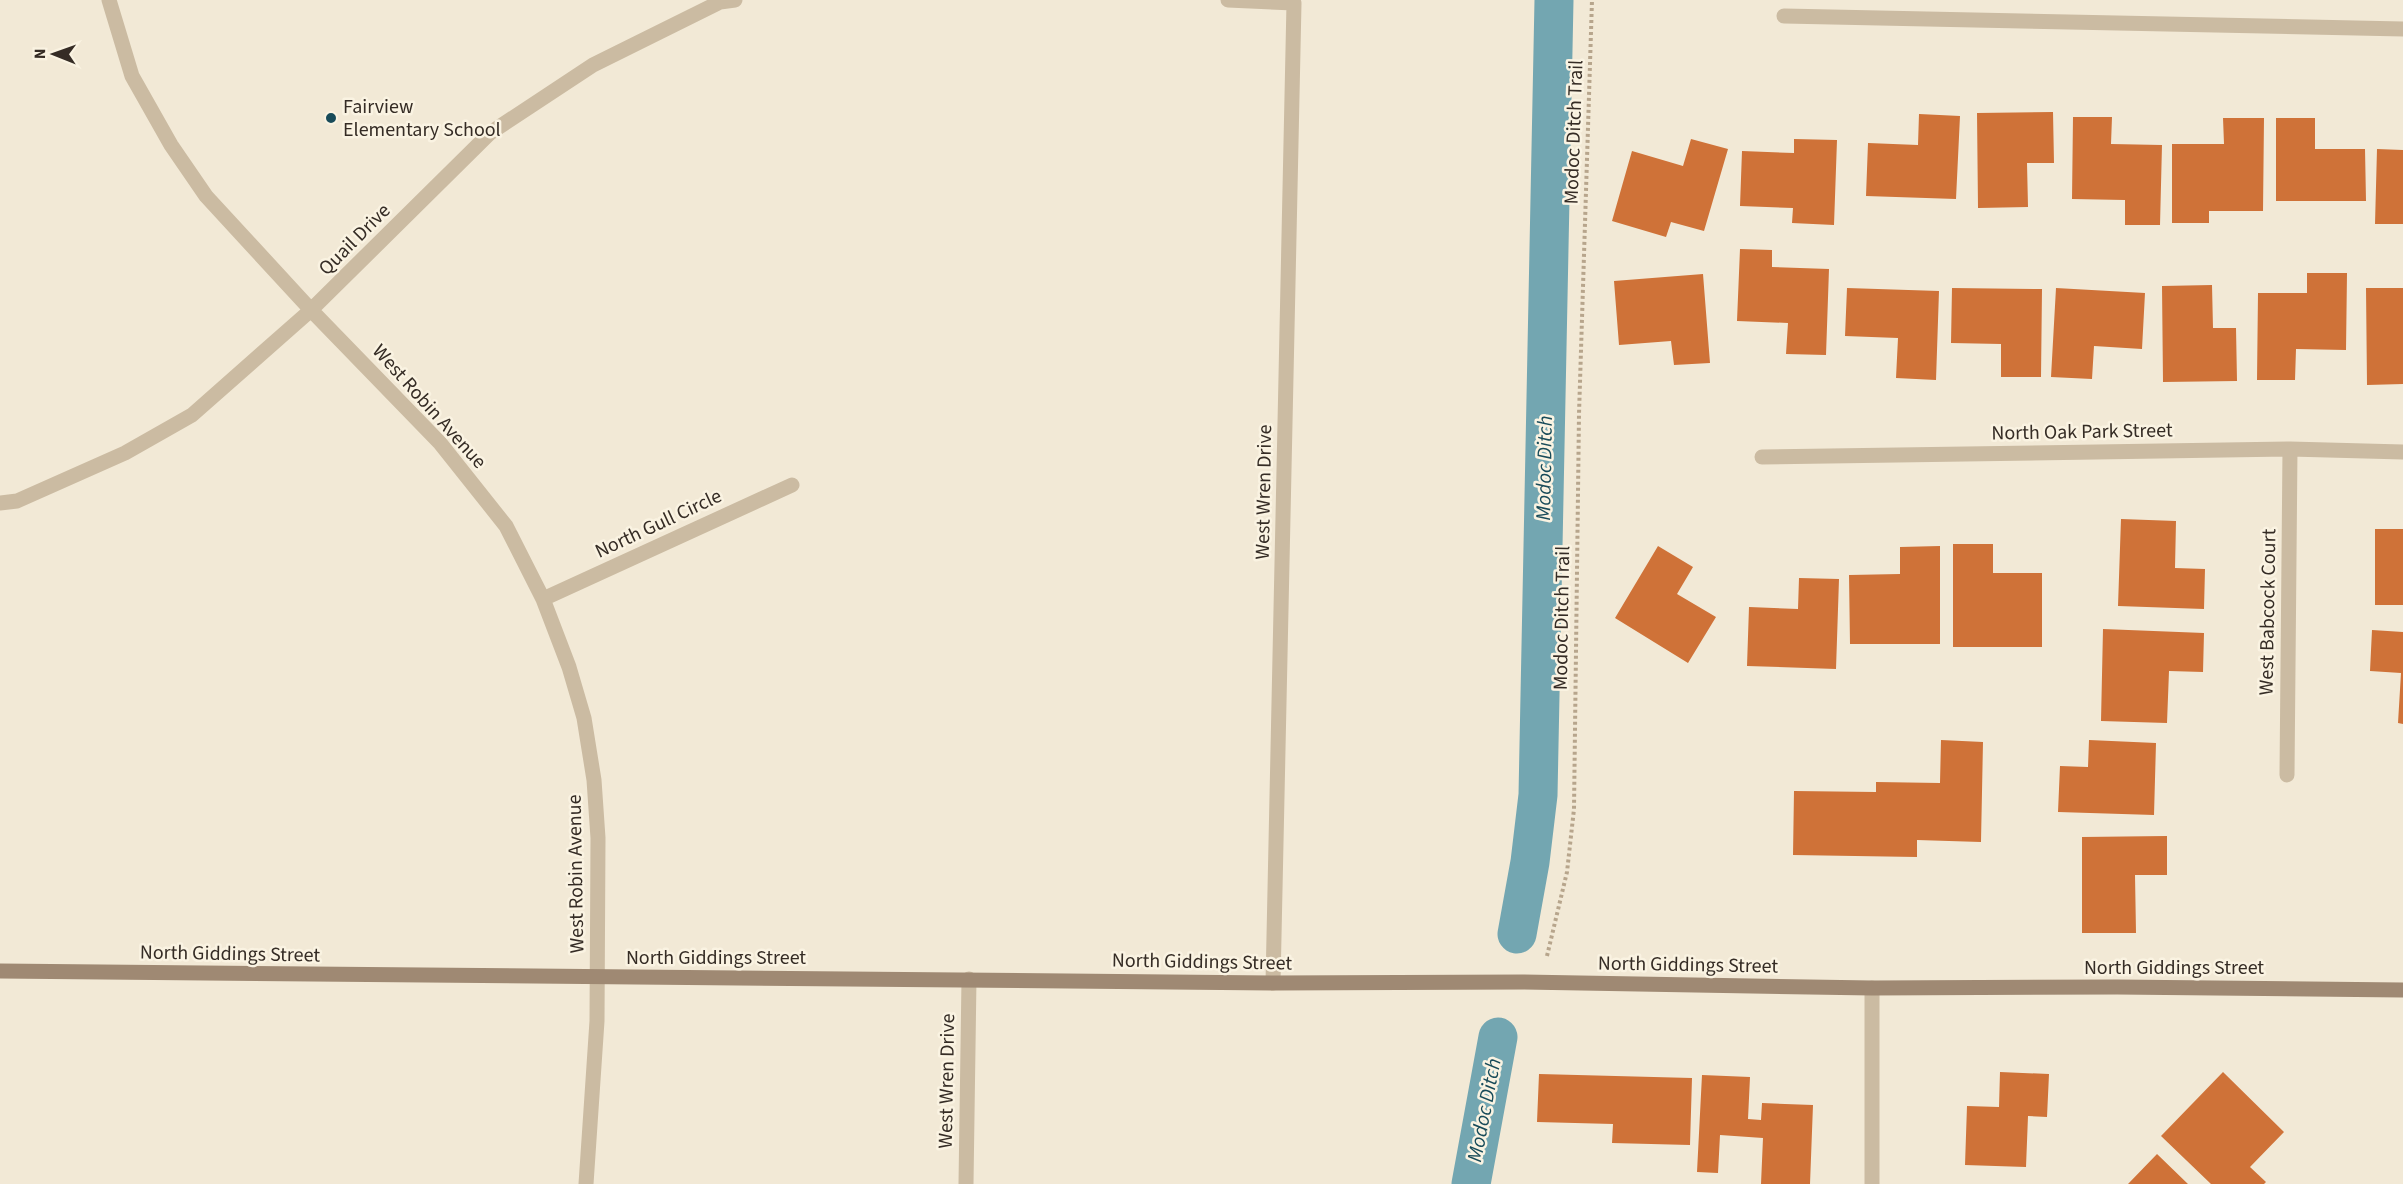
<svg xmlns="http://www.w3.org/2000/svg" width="2403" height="1184" font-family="'Source Sans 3',sans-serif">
  <rect width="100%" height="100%" fill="#f2e9d6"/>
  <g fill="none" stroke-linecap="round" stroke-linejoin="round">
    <path stroke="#73a6b1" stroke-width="39" d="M1517 934 1530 862 1538 795 1554 0
      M1471 1184 1498 1037"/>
  </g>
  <path fill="#cf7238" d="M2053 112 2054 163H2027L2028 207 1978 208 1977 113Z
    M1919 114 1960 116 1956 199 1866 196 1868 143 1918 145Z
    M2073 117H2112L2111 144 2162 145 2160 225H2125V200L2072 199Z
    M2223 118H2264L2263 211H2209V223H2172V144H2224Z
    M2276 118H2315V149H2365L2366 201H2276Z
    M1691 139 1728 149 1704 231 1671 222 1666 237 1612 221 1632 151 1683 166Z
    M1794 139 1837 140 1834 225 1792 223 1793 208 1740 206 1742 151 1794 153Z
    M2377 149 2403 150V224H2375Z
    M1740 249 1772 250V267L1829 269 1826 355 1786 354 1788 323 1737 321Z
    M2307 273H2347L2346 350 2296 349 2295 380H2257L2258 293H2307Z
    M1703 274 1710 363 1674 365 1671 341 1619 345 1614 281Z
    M2212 285 2213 328H2236L2237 381 2163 382 2162 286Z
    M1847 288 1939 291 1936 380 1896 378 1898 338 1845 336Z
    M1952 288 2042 289 2041 377H2001V344L1951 343Z
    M2056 288 2145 293 2142 349 2094 346 2092 379 2051 377Z
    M2366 288H2403V384L2367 385Z
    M2121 519 2176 521 2175 568 2205 569 2204 609 2118 606Z
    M2375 529H2403V605H2375Z
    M1953 544H1993V573H2042V647H1953Z
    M1658 546 1693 567 1677 594 1716 617 1688 663 1615 618Z
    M1940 546V644H1850L1849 575 1900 574V547Z
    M1799 578 1839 579 1836 669 1747 666 1749 607 1798 609Z
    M2103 629 2204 633 2203 672 2169 671 2167 723 2101 721Z
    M2372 630 2403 632V724L2398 723 2401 673 2370 671Z
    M1941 740 1983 742 1981 842 1917 840V857L1793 855 1794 791 1876 792V782L1940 783Z
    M2089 740 2156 743 2154 815 2058 812 2060 766 2088 767Z
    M2167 836V875H2135L2136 933H2082V837Z
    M2000 1072 2049 1074 2047 1117 2028 1116 2026 1167 1965 1165 1967 1106 1999 1107Z
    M2223 1072 2284 1132 2250 1167 2266 1182 2264 1184H2211L2161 1136Z
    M1539 1074 1692 1078 1690 1145 1612 1143 1613 1124 1537 1122Z
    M1702 1075 1750 1077 1748 1119 1761 1120 1762 1103 1813 1105 1810 1184H1761L1763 1138 1720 1135 1718 1173 1697 1172Z
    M2157 1154 2188 1184H2128Z"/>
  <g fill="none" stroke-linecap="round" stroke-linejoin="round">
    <path stroke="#b7a58c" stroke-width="4" stroke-dasharray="3 3" stroke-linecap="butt" d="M1547 956 1567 872 1574 809 1579 414 1592 0"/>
    <path stroke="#cbbba2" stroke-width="15" d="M109 0 132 76 171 145 206 196 311 310 440 443 506 526 543 599 569 667 584 718 594 780 598 838 597 1021 586 1184
      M1228 0 1294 3 1273 983
      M1784 16 2403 29
      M1762 457 2290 449 2403 452
      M0 503 17 501 125 453 192 415 311 310 490 133 593 65 720 2 735 0
      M543 599 792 485
      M2287 775 2290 449
      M966 1184 969 979
      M1872 1184V988"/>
    <path stroke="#9f8973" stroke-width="15" d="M0 971 1273 983 1524 982 1872 988 2117 987 2403 990"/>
  </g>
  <circle fill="#184b59" stroke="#faf3e2" stroke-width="2" cx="331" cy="118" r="6"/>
  <g text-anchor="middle" stroke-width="5" stroke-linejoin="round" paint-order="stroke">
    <g font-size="20" fill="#352c25" stroke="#faf3e2" text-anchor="start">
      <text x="343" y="113">Fairview<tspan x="343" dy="23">Elementary School</tspan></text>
    </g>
    <g font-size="20" fill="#352c25" stroke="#faf3e2">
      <text transform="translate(1573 132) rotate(-88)" y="7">Modoc Ditch Trail</text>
      <text transform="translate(354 239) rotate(-45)" y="7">Quail Drive</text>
      <text transform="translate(430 406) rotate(48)" y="7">West Robin Avenue</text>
      <text transform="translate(2082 431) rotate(-1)" y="7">North Oak Park Street</text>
      <text transform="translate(1263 492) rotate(-89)" y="7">West Wren Drive</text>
      <text transform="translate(658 523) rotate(-25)" y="7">North Gull Circle</text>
      <text transform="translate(2267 612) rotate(-89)" y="7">West Babcock Court</text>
      <text transform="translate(1561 618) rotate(-89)" y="7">Modoc Ditch Trail</text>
      <text transform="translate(575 874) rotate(-91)" y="7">West Robin Avenue</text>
      <text transform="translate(230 953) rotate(1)" y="7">North Giddings Street</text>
      <text x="716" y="964">North Giddings Street</text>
      <text transform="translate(1202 961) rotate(1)" y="7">North Giddings Street</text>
      <text transform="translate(1688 964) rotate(1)" y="7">North Giddings Street</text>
      <text x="2174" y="974">North Giddings Street</text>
      <text transform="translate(946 1081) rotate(-89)" y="7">West Wren Drive</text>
    </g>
    <g font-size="21" font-style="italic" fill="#184b59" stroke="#faf3e2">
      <text transform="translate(1544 468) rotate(-89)" y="7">Modoc Ditch</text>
      <text transform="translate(1484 1110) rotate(-79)" y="7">Modoc Ditch</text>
    </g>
  </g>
  <g transform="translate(54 54) rotate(271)" stroke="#faf3e2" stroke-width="4.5" paint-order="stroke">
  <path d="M0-4.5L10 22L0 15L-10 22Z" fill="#352c25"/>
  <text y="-9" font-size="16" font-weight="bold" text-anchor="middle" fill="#352c25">N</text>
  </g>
</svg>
